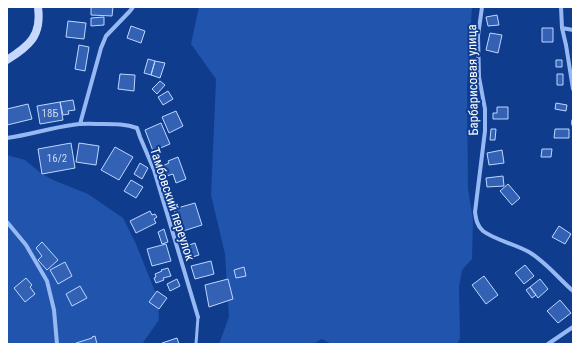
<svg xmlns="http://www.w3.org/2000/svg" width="580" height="351" font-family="'Roboto Condensed',sans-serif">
  <rect width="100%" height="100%" fill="#0f3c8d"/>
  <path fill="#2054ad" d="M199 7H472L467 85 468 189 473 220 472 259 462 270 459 287 460 339 457 344H332L322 339 313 344H219L229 317 225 254 211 195 216 79 191 44Z
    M7 155 25 160 42 174 53 180 88 194 123 218 136 244 158 299 159 320 142 344H7Z"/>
  <path fill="#3362b5" stroke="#bed6fe" d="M91 7H113L112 16 91 15Z
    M497 15 499 25 488 26 486 17Z
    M104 17V25L91 26V18Z
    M68 21 86 23 84 39 66 37Z
    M131 26 145 31 141 43 127 38Z
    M542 28H553V42H542Z
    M490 33 502 35 498 53 486 50Z
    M79 45 89 47 85 71 75 69Z
    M148 59 155 61 151 75 144 73Z
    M556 60H562V67H556Z
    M155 61 165 63 160 78 151 75Z
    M120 74 135 75 134 91 118 89Z
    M557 74H563V85H557Z
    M160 81 165 85 157 94 152 89Z
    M168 91 173 99 163 105 158 97Z
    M73 100 75 110 68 111 69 114 63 115 60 102Z
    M60 102 63 120 40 124 37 106Z
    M556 103 567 105 566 111 555 109Z
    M28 104 32 119 7 125V109Z
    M497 107H508V119H493V113H497Z
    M176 111 183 126 169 133 162 117Z
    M161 123 170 144 153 151 145 130Z
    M491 129H496L495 140H490Z
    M555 129H569V138H554Z
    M71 143 75 168 42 174 38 149Z
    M79 143 99 146 96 165 76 162Z
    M115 147 133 157 119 180 101 170Z
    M542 149H552L551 157H541Z
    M502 150 504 163 489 165 487 153Z
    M178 157 186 179 176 183 173 174 164 177 160 167 169 163 168 161Z
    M140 163 148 168 142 179 134 174Z
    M503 176 504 186 487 187 486 178Z
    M131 180 143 187 136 198 124 191Z
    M508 184 520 198 512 205 500 191Z
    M195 203 202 225 180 232 174 209Z
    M150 211 152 215 155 214 157 217 154 219 156 223 136 233 130 221Z
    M559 226 571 234 565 244 552 237Z
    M164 229 168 242 162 244 158 232Z
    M42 242 58 260 47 270 38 260 42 256 36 248Z
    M195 243 199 255 186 259 183 247Z
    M166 244 171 261 152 266 147 249Z
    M211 261 214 274 195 279 191 266Z
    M65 262 72 276 58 284 50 270Z
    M525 265 534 276 524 284 515 273Z
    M244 267 246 276 236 278 234 270Z
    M168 268 171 276 163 278 164 280 156 283 154 278 156 277 155 274 162 271 161 270Z
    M484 276 498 295 486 304 472 285Z
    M26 278 32 285 30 287 35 294 25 302 14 288Z
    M177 279 180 286 170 291 167 284Z
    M228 279 233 299 209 307 205 285Z
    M540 279 548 289 538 298 530 287Z
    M80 286 87 298 72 306 66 294Z
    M530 287 536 295 532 298 526 290Z
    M157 291 167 298 159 309 149 302Z
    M560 300 571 313 558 323 547 311Z
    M95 336 97 344H76V343L92 338V337Z
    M177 338 179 344H162V343Z"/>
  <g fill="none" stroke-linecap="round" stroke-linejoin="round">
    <path stroke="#97b9f3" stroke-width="3" d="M196 344 198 317"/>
    <path stroke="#97b9f3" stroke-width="4" d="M482 7 478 36 479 77 485 109V131L475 212C476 219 477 226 483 231 495 240 515 244 529 252 546 262 558 278 573 291
      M561 7 562 28 566 45 573 89
      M562 28 573 30
      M573 121V124
      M80 124 101 48 106 36 130 11 133 7
      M7 138C29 135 50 128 72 125 82 123 93 124 103 124 115 124 126 124 137 128L140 137 154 170 198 317
      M7 222 26 245 47 281 54 310 57 344
      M548 344 573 327"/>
    <path stroke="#c6d9fd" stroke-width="8" d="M7 60C29 46 42 36 38 7"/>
  </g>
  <g text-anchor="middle" stroke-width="4" stroke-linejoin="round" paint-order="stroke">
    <g font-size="11" fill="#ccd8ec">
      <text x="50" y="117">18Б</text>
      <text x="57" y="162">16/2</text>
    </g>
    <g font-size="13" fill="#fff" stroke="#0f3c8d">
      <text transform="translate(472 80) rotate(-91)" y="5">Барбарисовая улица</text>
      <text transform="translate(173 204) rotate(72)" y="5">Тамбовский переулок</text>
    </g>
  </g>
  <rect width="580" height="351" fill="none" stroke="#ffffff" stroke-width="16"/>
</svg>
